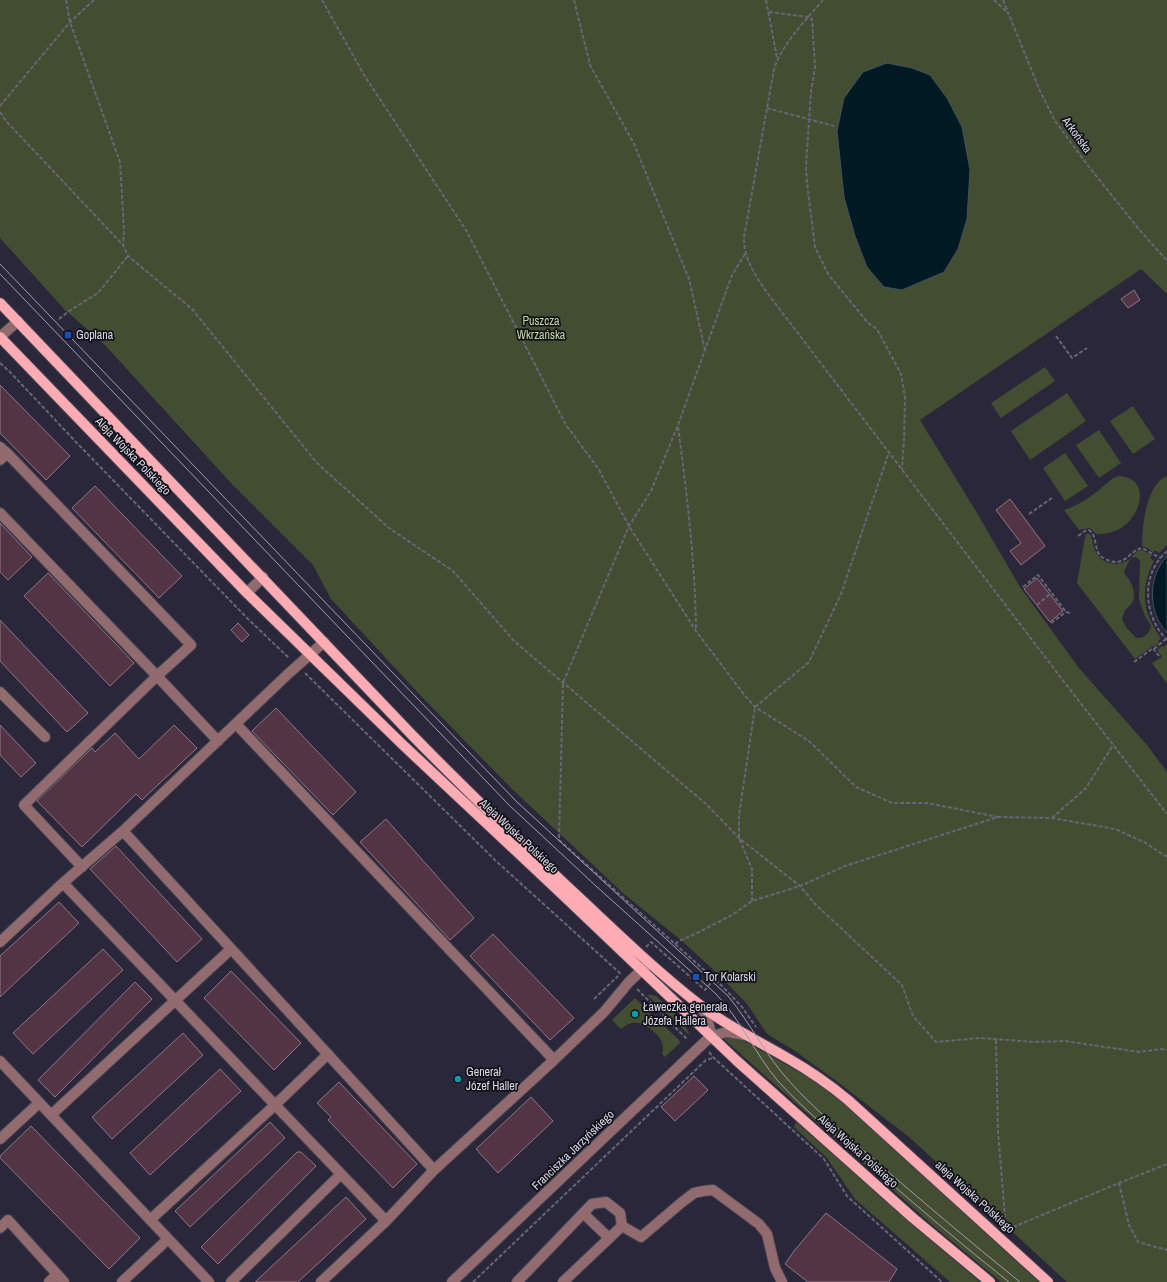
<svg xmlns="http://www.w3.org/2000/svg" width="1167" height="1282" font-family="'Archivo Narrow',sans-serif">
  <rect width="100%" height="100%" fill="#292739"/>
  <path fill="#434d32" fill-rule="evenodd" d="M0 0H1167V294L1141 269 920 420 974 508 1020 587 1079 668 1147 745 1167 772V1282H1067L909 1137 839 1083 795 1051 767 1034 747 1004 719 975 682 941 624 894 511 788 421 696 331 599 313 565 230 482 104 344 65 310 0 238ZM912 68 930 75 947 98 962 127 958 249 944 272 902 290 867 267 855 236 844 197Z
    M1045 367 1055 381 1001 418 991 403Z
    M1067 393 1086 421 1030 460 1011 431Z
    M1133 406 1155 439 1133 454 1110 421Z
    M1099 430 1121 463 1099 478 1076 445Z
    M1065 453 1088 486 1065 501 1043 468Z
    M1119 476C1152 478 1141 516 1121 528 1113 533 1105 534 1096 534L1090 528 1079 530 1064 510C1076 506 1086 500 1095 493 1104 487 1109 479 1119 476Z
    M1167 476V545L1159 553 1155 550 1153 553 1149 549 1142 546C1142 527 1146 484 1167 476Z
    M1086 534H1090L1091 536C1093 541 1093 547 1096 552 1103 565 1118 567 1130 559L1125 569 1124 573C1134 584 1140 600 1125 610L1122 619 1126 627 1136 638C1143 639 1150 633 1151 626L1145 616 1139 599 1140 561 1136 557 1131 558 1137 551 1142 550 1152 555 1150 558 1154 561C1140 588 1142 613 1161 638L1158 641 1160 642 1154 647 1153 646 1135 659 1077 583 1085 537Z
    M1166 644 1167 645V684L1152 663 1162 657 1157 650 1162 646 1164 647Z
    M647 995H652L656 996C666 1006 687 1021 689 1035Z
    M635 998 679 1040 680 1043 665 1057 662 1054C665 1043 660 1037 652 1030 642 1022 632 1019 621 1029L612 1020Z
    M732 1034 776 1059 813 1080 855 1113 1039 1282H1001L930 1223 725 1040 724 1037Z
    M796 1122 921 1232 980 1282H950L855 1199 827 1158 794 1127Z"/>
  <path fill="#001a23" stroke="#41535d" d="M887 63 912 68 930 75 947 98 962 127 970 170 967 219 958 249 944 272 902 290 884 287 867 267 855 236 844 197 837 131 844 98 863 72Z
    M1167 556V633C1148 612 1147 578 1167 556Z"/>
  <path fill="#523445" stroke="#8e7784" d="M1134 290 1140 300 1128 308 1121 299Z
    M0 385 70 456 46 480 0 433Z
    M95 486 182 576 159 598 72 508Z
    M1010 499 1045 546 1021 565 1010 551 1021 543 996 510Z
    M0 523 32 557 8 580 0 572Z
    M48 573 134 663 110 686 24 596Z
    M1037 578 1063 611 1050 622 1024 589Z
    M0 620 88 713 67 732 0 661Z
    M238 623 249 635 242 642 231 630Z
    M276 708 356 792 333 815 252 731Z
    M0 725 36 763 21 777 0 755Z
    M174 725 197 748 142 800 136 794 82 847 37 801 92 748 95 752 115 733 139 759Z
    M386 819 474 918 450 940 360 842Z
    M116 846 202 939 177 962 90 869Z
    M59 902 79 923 0 997V956Z
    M493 934 574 1018 550 1040 470 956Z
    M103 949 123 970 33 1054 13 1033Z
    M231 971 301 1043 274 1070 204 998Z
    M135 982 152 999 55 1097 38 1080Z
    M183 1033 203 1055 112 1139 92 1117Z
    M220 1069 241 1091 150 1175 130 1153Z
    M694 1076 708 1090 675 1121 661 1107Z
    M339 1082 417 1164 393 1188 328 1120 331 1117 317 1103Z
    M531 1097 553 1121 498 1173 476 1149Z
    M270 1122 285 1138 190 1227 175 1211Z
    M31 1126 140 1238 109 1269 0 1158V1156Z
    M297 1152H301L316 1166 218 1264 201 1247Z
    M346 1197 366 1219 298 1282H255Z
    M826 1213 897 1269 889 1282H808L785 1264 794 1251Z"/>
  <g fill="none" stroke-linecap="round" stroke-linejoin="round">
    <defs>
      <path id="minor" d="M0 337 18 321
        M0 447 7 453 0 460
        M0 513 157 676 191 645 7 453
        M247 593 263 577
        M0 692 45 737
        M236 724 554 1060
        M123 831 288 674 324 642
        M82 867 24 805 157 676 218 741
        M0 942 63 883
        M700 1005C706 1015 710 1024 711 1036
        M0 1061 209 1282
        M51 1115 231 949
        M0 1139 39 1103
        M434 1170 123 831 63 883 386 1221 434 1170 554 1060 604 1012 629 982 648 964
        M583 1213 609 1238
        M150 1220 275 1105 328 1054
        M622 1226 641 1237 681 1203 694 1193 703 1191 713 1190 759 1224 767 1234 775 1268 782 1282
        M0 1228 8 1220 57 1274
        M49 1282 57 1274 64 1282
        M122 1282 168 1239
        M231 1282 341 1174
        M321 1282 386 1221
        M452 1282 711 1036 727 1032 744 1035
        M517 1282 592 1204 606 1202 620 1213 622 1226 563 1282"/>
      <path id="major" d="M0 303 413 736C469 793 527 849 586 904 623 939 660 974 701 1006 727 1026 760 1042 789 1059 810 1071 830 1085 848 1100L1048 1282
        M0 337 247 593 403 745 563 895 737 1061 913 1218 990 1282"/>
    </defs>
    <use href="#minor" stroke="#454355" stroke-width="12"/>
    <use href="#major" stroke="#454355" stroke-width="12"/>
    <path stroke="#686676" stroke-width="2" stroke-dasharray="4 2" stroke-linecap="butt" d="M66 0 70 22 120 162 124 231 123 245
      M322 0 364 75 466 230 566 425 598 468 629 526 696 631 742 692 755 707 809 741 856 787 892 803H927L998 817
      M574 0 590 65 634 144 689 279 705 350
      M766 0 777 58
      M823 0C806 20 782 44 774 69L744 237C743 259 756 276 768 294L1068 687 1167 814
      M994 0 1008 13
      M1003 0 1040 91 1055 121 1089 167 1138 228 1167 261
      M769 12 808 17 812 19 815 67 811 92 806 166 807 183 815 247 828 274 868 323 877 329 901 374 905 397 904 439 902 469
      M0 106 70 22 94 0
      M767 108 834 126
      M0 112 6 121 123 245 128 256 192 309 317 463 389 528 453 571 514 641 706 804 739 838 800 886 815 904 902 985 913 1016 936 1042 980 1038 1035 1042 1065 1041 1139 1052 1161 1049 1167 1050
      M745 254 732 275 678 425 651 491 629 526 563 683 559 840 722 986 742 1007 756 1027
      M59 319 69 311 98 293 128 256
      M1056 336 1072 358 1087 348
      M0 363 10 372 74 440 248 619 289 658
      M678 427C687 494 695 561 696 629
      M1029 514 1052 498
      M1078 536 1085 531 1089 530C1099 537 1092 553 1105 559 1125 569 1128 551 1142 548L1160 558
      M1167 551C1162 556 1157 561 1154 568 1142 591 1149 622 1167 640
      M1023 587 1038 575 1066 612 1070 613
      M1037 605 1051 593
      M1051 623 1066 612
      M1154 649 1166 639
      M1134 662 1153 648 1159 656
      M305 673 496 861 622 975
      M1052 818 1086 788 1113 745
      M752 901V869L739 838V815L755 707 809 662 841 594 889 452
      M675 944 679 941 695 934 732 915 752 901 800 886 845 866 998 817 1052 818 1115 829 1144 842 1167 857
      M646 947 651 942 705 990 714 979
      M637 989 687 1039
      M594 999 618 976
      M996 1040 998 1131 1006 1230 1119 1183 1167 1164
      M709 1052 714 1058 824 1159 847 1196 942 1282
      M1119 1183 1129 1225 1138 1242 1167 1250
      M473 1282 706 1060 713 1058"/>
    <use href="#minor" stroke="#926b6e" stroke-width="10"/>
    <use href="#major" stroke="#fcacb2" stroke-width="10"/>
    <path stroke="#a09eac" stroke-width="1" d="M0 264 516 801 728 996C751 1024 766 1056 790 1082 814 1109 845 1134 872 1158 921 1200 970 1242 1020 1282
      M0 274 509 805 596 886 716 994C741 1020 755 1054 778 1081 806 1112 840 1139 872 1167 917 1206 962 1245 1009 1282"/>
  </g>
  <g fill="#1a4fb4" stroke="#121119" stroke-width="1.5">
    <rect x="64" y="331" width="8" height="8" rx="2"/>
    <rect x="692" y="973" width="8" height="8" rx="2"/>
  </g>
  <g fill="#0f9aa8" stroke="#121119" stroke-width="1.5">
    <circle cx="635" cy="1014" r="4"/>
    <circle cx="458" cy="1079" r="4"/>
  </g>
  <g text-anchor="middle" stroke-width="3.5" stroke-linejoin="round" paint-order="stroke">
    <g font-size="12" fill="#dad9e5" stroke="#121119">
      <text transform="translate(1077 135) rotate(54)" y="4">Arkońska</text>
      <text transform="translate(133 456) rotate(46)" y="4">Aleja Wojska Polskiego</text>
      <text transform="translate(519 836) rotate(43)" y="4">Aleja Wojska Polskiego</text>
      <text transform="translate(573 1150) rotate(-44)" y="4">Franciszka Jarzyńskiego</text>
      <text transform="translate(858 1151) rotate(42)" y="4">Aleja Wojska Polskiego</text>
      <text transform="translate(975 1197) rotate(42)" y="4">aleja Wojska Polskiego</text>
    </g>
    <g font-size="12" fill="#c3d89d" stroke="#121119">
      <text x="541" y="325">Puszcza<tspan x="541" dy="14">Wkrzańska</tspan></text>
    </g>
    <g font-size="12" fill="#dad9e5" stroke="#121119" text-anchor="start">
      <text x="76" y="339">Goplana</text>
      <text x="704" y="981">Tor Kolarski</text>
      <text x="643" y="1011">Ławeczka generała<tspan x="643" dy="14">Józefa Hallera</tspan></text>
      <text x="466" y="1076">Generał<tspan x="466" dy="14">Józef Haller</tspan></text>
    </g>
  </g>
</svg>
